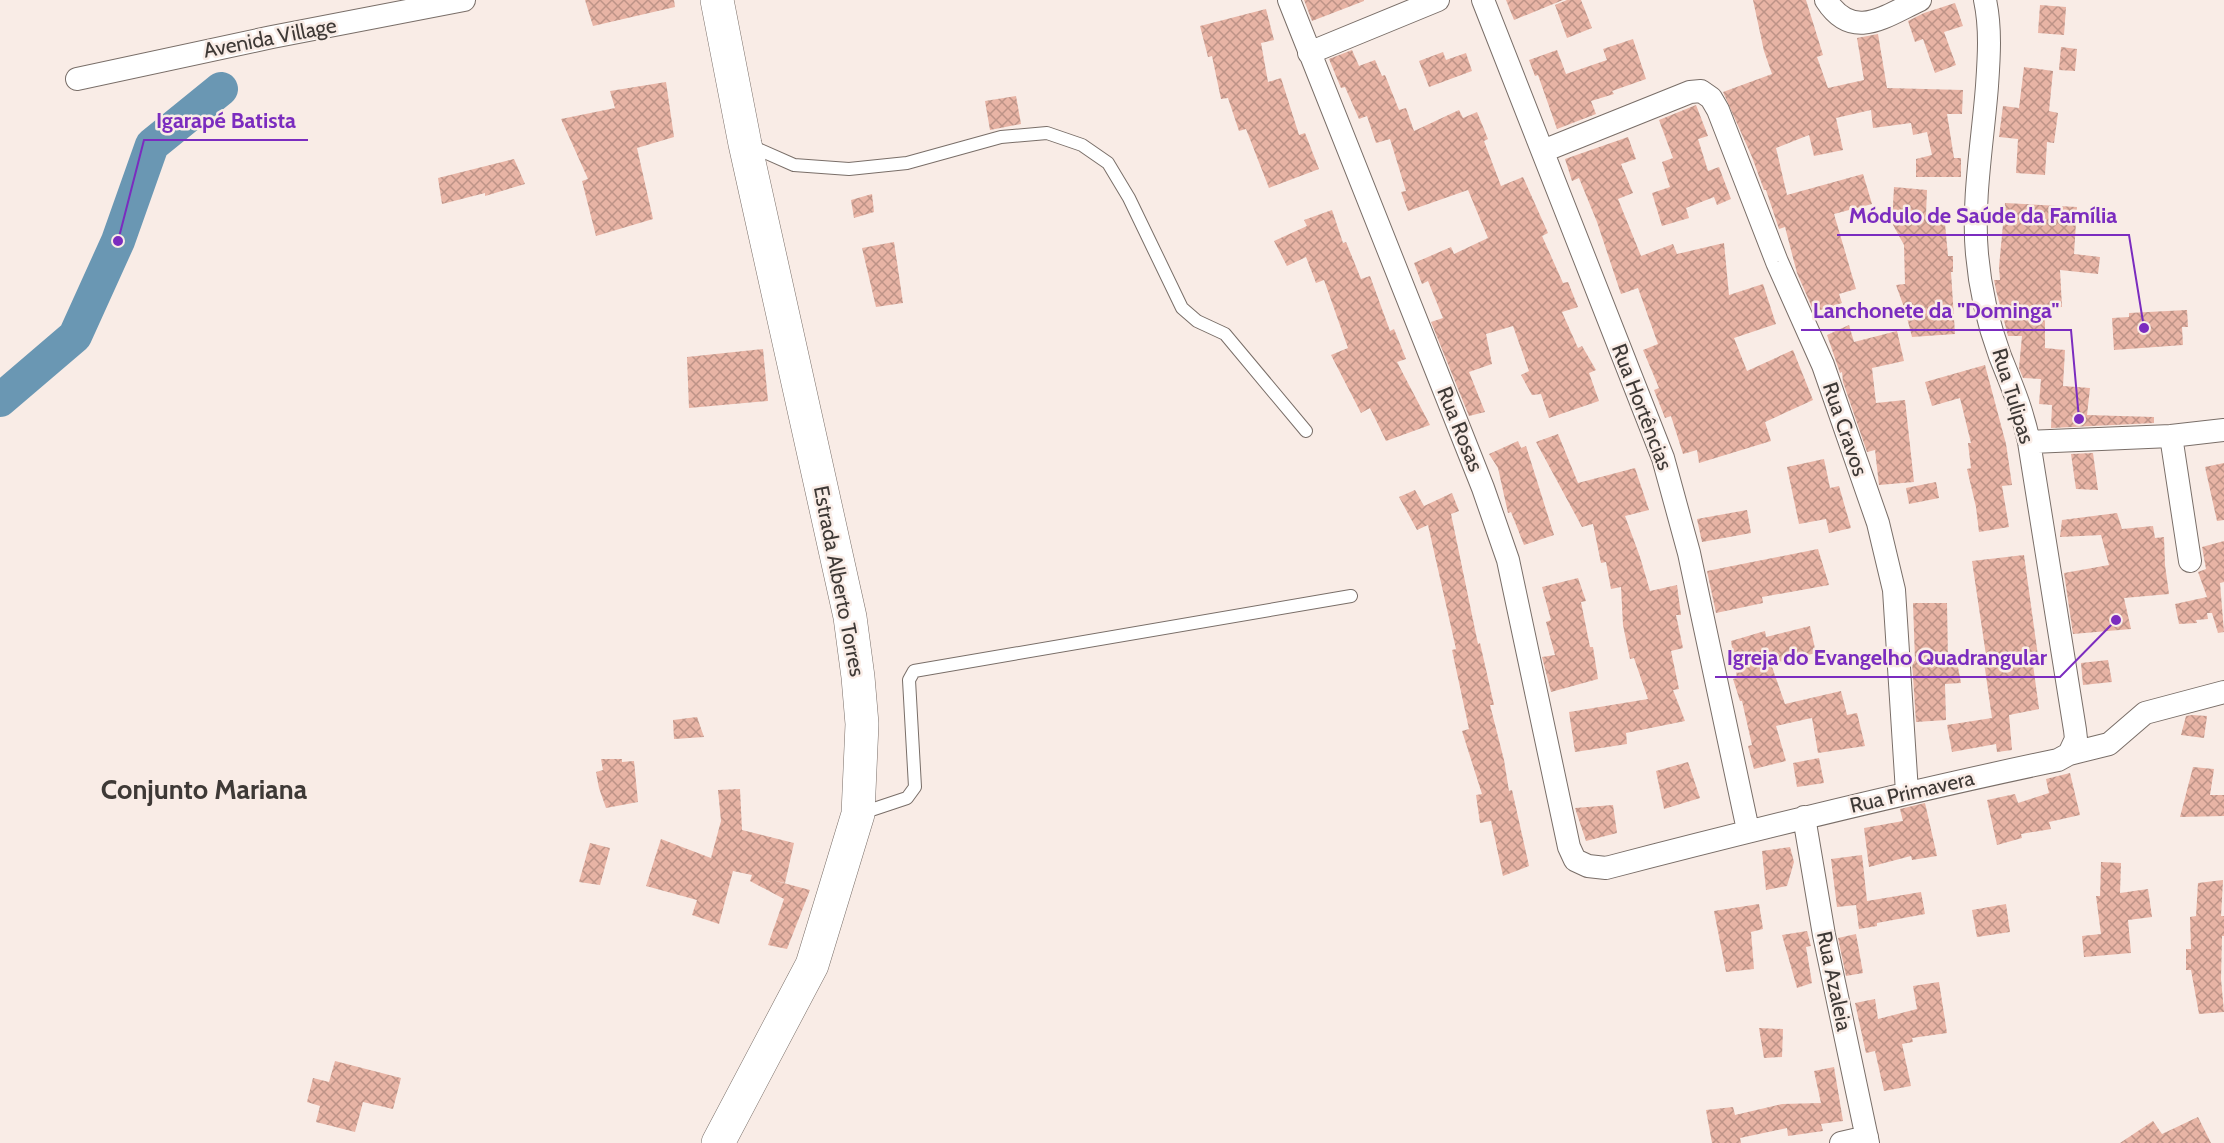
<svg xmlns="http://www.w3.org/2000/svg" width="2224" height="1143" font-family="Cabin,sans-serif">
  <defs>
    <pattern id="building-cross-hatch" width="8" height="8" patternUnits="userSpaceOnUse" patternTransform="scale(1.5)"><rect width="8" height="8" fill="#e8b4a5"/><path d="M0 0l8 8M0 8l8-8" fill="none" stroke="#bd9387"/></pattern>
  </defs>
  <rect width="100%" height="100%" fill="#f9ece6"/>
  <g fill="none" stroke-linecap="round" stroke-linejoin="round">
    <path stroke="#6a97b3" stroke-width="34" d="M0 400 75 336 118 241 152 145 221 89"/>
  </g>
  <path fill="url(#building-cross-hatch)" d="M585 0H674L675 7 593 26Z
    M1304 0H1364V1L1312 21Z
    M1506 0H1563L1514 20Z
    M1567 0H1581L1592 28 1567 38 1555 5Z
    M1753 0H1806L1823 55 1817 57 1828 88 1864 80 1857 38 1878 34 1887 88 1963 90 1962 114H1947L1954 158H1961V177H1916V159L1932 155 1927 132 1913 135 1911 123 1873 128 1871 110 1836 118 1843 150 1814 156 1809 135 1776 148 1787 195 1863 174 1872 204 1834 214 1856 289 1839 294 1842 303 1814 312 1797 273 1785 227 1779 229 1766 190H1764L1752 157 1723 92 1772 74 1764 51Z
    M1955 3 1963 26 1944 32 1956 65 1935 73 1923 39 1915 42 1908 21 1924 13Z
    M2040 5 2066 7 2064 35 2038 33Z
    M1266 9 1274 40 1261 43 1268 82 1281 78 1299 135 1305 133 1319 169 1269 188 1246 129 1239 131 1228 98 1221 99 1212 56 1208 57 1200 26Z
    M1633 39 1646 79 1612 91 1614 94 1591 101 1596 114 1557 129 1538 75 1535 76 1529 60 1557 50 1566 74 1607 60 1603 49Z
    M2061 47 2077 49 2075 71 2059 70Z
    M1352 50 1359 66 1375 60 1382 76 1385 75 1399 110 1406 108 1414 131 1459 110 1463 118 1477 112 1488 139 1484 141 1501 186 1523 177 1548 233 1542 236 1563 283 1568 282 1578 307 1562 312 1578 348 1582 346 1596 370 1589 373 1599 401 1549 418 1541 394 1532 395 1521 375 1529 371 1513 326 1486 334 1492 364 1469 372 1485 412 1469 416 1431 322 1443 318 1428 281 1422 284 1414 263 1451 247 1454 254 1488 238 1468 190 1408 211 1401 192 1406 191 1390 139 1376 143 1367 116 1359 119 1345 87 1341 88 1329 59Z
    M1443 52 1446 60 1466 53 1472 71 1429 87 1419 61Z
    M2024 67 2053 71 2049 111 2058 113 2054 143 2047 142 2045 175 2016 173 2018 139 1999 137 2003 106 2019 108Z
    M666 82 674 137 637 148 653 219 596 236 582 181 588 179 561 119 615 108 610 91Z
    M1016 96 1021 124 990 130 985 101Z
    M1696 105 1708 136 1698 139 1708 171 1719 167 1731 199 1717 205 1714 197 1686 208 1689 218 1662 226 1652 193 1670 187 1662 162 1673 158 1659 120Z
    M1628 137 1636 159 1621 164 1633 193 1618 199 1641 256 1673 244 1677 254 1724 243 1729 295 1763 284 1776 324 1734 338 1747 371 1793 350 1813 400 1765 422 1771 441 1699 463 1697 450 1683 454 1671 416 1665 418 1654 390 1659 388 1643 350 1658 344 1638 288 1621 294 1597 222 1579 178 1572 181 1565 159Z
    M514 159 525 184 485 196V193L442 204 438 178Z
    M1894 187 1927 190 1926 215 1944 213 1948 256H1953V272H1951L1955 334 1912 337 1905 310 1896 285 1905 284 1904 245 1892 223Z
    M872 194 874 212 854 218 851 200Z
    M2005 203 2077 207 2074 254 2100 257 2098 274 2060 270 2062 307 2045 308V348L2065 350 2063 386 2090 388 2087 415 2154 417V423L2051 428 2052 405 2039 404 2041 379 2023 378 2019 368 2022 336H2008L1996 290 1994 280H2000L1999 267Z
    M1332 210 1343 243 1346 242 1361 279 1370 276 1390 331 1394 329 1406 359 1397 362 1430 425 1386 441 1370 408 1361 413 1331 355 1348 348 1324 280 1316 283 1306 257 1287 266 1274 241 1307 226 1304 220Z
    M894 242 903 303 876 307 862 248Z
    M2187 310 2188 327H2182L2183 345 2114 350 2112 318 2129 317V313Z
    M1849 325 1854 342 1897 331 1904 361 1872 368 1876 403 1905 400 1914 482 1879 485 1875 450 1867 452 1843 382 1842 372 1840 373 1827 335Z
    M763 349 768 401 689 408 687 357Z
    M1985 365 2006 444 2012 485 2002 486 2009 527 1979 532 1976 507 1967 469 1971 468 1968 443H1971L1960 398 1932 406 1925 382Z
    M1558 434 1578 483 1635 468 1649 510 1625 516 1640 557 1650 591 1677 585 1681 615H1676L1683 648 1671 651 1679 689 1673 690 1685 721 1626 733 1627 744 1575 752 1569 712 1648 699 1634 658 1630 659 1623 625 1621 587 1611 589 1606 562 1601 563 1593 524 1582 527 1536 442Z
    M1518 441 1521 448 1526 446 1554 535 1524 545 1511 512 1508 513 1498 468 1489 454Z
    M2093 453 2098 490 2076 489 2071 454Z
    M1824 459 1830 488 1839 486 1851 528 1829 533 1826 519 1799 524 1787 467Z
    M2224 463V520L2217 521 2205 467Z
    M1936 482 1939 498 1909 504 1906 488Z
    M1415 490 1424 506 1452 493 1459 511 1451 514 1478 644 1480 643 1494 705H1490L1504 760 1509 791 1512 790 1529 866 1503 876 1491 821 1480 823 1476 795 1482 794 1462 731 1469 729 1452 650 1456 649 1428 525 1417 530 1399 497Z
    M1747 510 1751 533 1702 542 1697 519Z
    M2117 513 2122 529 2153 526 2155 538 2164 537 2165 565 2169 594 2124 598 2131 629 2073 634 2064 573 2109 565 2101 535 2060 537 2062 520Z
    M2224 541V582L2220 583 2224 632 2218 633 2212 613H2207L2208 619 2196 620 2197 623 2179 624 2175 604 2207 597 2198 572 2206 569 2202 547Z
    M1818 549 1829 585 1762 597 1763 603 1716 613 1707 571Z
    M2024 555 2038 656 2032 657 2039 709 2009 715 2012 750 1997 752 1996 744 1952 752 1947 725 1992 718 1984 662H1987L1972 561Z
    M1578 578 1586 601 1581 602 1590 647H1593L1598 679 1551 692 1542 657 1555 655 1546 622 1551 620 1542 587Z
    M1913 603H1947L1948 661 1957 662 1961 683 1945 684 1946 720 1916 722 1912 661H1915Z
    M1810 626 1816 653 1771 664 1785 704 1841 691 1847 715 1857 713 1865 746 1818 753 1812 718 1807 719 1776 726 1786 761 1754 769 1748 746 1752 745 1742 701H1740L1733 679 1737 678 1731 641 1765 631 1766 637Z
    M2108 660 2112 682 2083 685 2081 663Z
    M2192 715 2207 716 2204 738 2181 735 2186 716Z
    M697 717 704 737 674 739 673 720Z
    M1819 758 1824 783 1797 787 1793 763Z
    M601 759H622V762L634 761 638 802 606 808 599 788 596 772 603 770Z
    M1688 762 1700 798 1664 809 1656 771Z
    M2193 767 2214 769 2210 795H2224V816L2180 817Z
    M2070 773 2080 815 2049 822 2051 829 2021 834 2022 838 1997 845 1987 800 2015 794 2018 803 2049 793 2046 779Z
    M740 789 742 830 794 843 785 883 772 880 810 890 787 949 768 945 784 899 750 881 752 875 733 871 719 924 692 915 697 900 646 886 661 839 711 858 721 821 718 790Z
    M1925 803 1937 856 1912 860 1911 856 1869 867 1864 828 1903 821 1900 809Z
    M1613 805 1617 833 1586 841 1575 808Z
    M590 843 610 848 600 885 579 882Z
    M1790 847 1794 862 1787 886 1766 890 1762 851Z
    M1862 855 1867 901 1921 892 1925 914 1877 923V926L1859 929 1856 905 1837 907 1831 859Z
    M2101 862 2121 863 2120 893 2148 889 2152 917 2128 920 2131 953 2084 957 2082 936 2101 934 2096 896H2100Z
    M2223 880 2221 916H2224V936H2222L2221 979 2224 1012 2199 1014 2191 970H2186V949H2191L2190 917 2196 916 2198 883Z
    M1759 904 1763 929 1751 932 1754 969 1726 972 1714 911Z
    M2006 904 2010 932 1977 937 1972 910Z
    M1807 931 1811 946 1806 947 1812 983 1797 988 1782 935Z
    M1856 934 1863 973 1846 976 1838 938Z
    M1939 982 1947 1033 1912 1038 1913 1042 1902 1044 1911 1086 1884 1091 1875 1051 1866 1053 1855 1003 1875 999 1878 1019 1917 1009 1913 986Z
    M1759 1028 1783 1029 1782 1057 1764 1058Z
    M335 1061 401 1078 393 1109 363 1102 355 1132 316 1122 320 1106 307 1102 313 1078 329 1082Z
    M1834 1067 1843 1121 1821 1124 1823 1131 1788 1136 1787 1128 1740 1138 1741 1143H1712L1706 1110 1733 1107 1735 1115 1782 1104 1821 1103 1814 1071Z
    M2198 1117 2211 1143H2120L2153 1121 2162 1134Z"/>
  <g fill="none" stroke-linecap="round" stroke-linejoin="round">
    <defs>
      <path id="lane" d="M751 146 794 165 849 169 907 163 1001 137 1047 133 1082 145 1108 163 1129 198 1182 308 1197 321 1225 334 1306 431
        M859 814 907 798 915 787 909 680 914 671 1351 596"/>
      <path id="street" d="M1289 0 1483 488 1508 560 1569 847 1575 860 1588 866 1606 868C1756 829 1906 792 2058 760L2069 754 2109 744 2145 713 2224 692
        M1483 0 1663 458 1689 553 1748 830
        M1826 0C1853 42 1885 16 1920 0
        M1985 0C1991 28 1989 57 1987 86 1983 139 1972 201 1977 254 1980 289 1988 323 2000 356 2012 386 2022 409 2029 442L2075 730 2076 739 2069 754
        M1309 53 1438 0
        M77 79 272 37 464 0
        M1543 151 1690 92 1701 91 1711 98 1718 110 1777 262 1823 365 1878 523 1894 590 1907 792
        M2171 436 2190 561
        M2029 442 2171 436 2224 430
        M1804 817 1824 935 1868 1143
        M1841 1143 1867 1137"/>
      <path id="secondary" d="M717 0 745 144 850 617 858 677 862 724 858 814 812 965 718 1143"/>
    </defs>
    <use href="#lane" stroke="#796e68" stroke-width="14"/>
    <use href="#street" stroke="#796e68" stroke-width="24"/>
    <use href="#secondary" stroke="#796e68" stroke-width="34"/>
    <use href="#lane" stroke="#fff" stroke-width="12"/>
    <use href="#street" stroke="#fff" stroke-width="22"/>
    <use href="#secondary" stroke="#fff" stroke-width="33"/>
  </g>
  <g text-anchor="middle" stroke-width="5" stroke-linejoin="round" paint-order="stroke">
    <g font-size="21" fill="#3e3936" stroke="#f9ece6">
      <text transform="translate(270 38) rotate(-11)" y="7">Avenida Village</text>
      <text transform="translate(2013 396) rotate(73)" y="7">Rua Tulipas</text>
      <text transform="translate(1642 407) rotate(69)" y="7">Rua Hortências</text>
      <text transform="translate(1460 429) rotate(68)" y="7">Rua Rosas</text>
      <text transform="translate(1845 429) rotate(71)" y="7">Rua Cravos</text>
      <text transform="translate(839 581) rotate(79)" y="7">Estrada Alberto Torres</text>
      <text transform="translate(1912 792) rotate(-13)" y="7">Rua Primavera</text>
      <text transform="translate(1834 981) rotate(78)" y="7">Rua Azaleia</text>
    </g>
    <g font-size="27" font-weight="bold" fill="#3e3936" stroke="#f9ece6">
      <text x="204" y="799">Conjunto Mariana</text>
    </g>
  </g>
  <path fill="none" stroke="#7b2cbf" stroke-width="2" d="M118 241L144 140H308M2144 328L2129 235H1837M2079 419L2071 330H1801M2116 620L2060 677H1715"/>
  <g fill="#7b2cbf" stroke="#f9ece6" stroke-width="2">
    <circle cx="118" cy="241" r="6"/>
    <circle cx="2144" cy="328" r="6"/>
    <circle cx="2079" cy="419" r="6"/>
    <circle cx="2116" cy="620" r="6"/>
  </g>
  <g font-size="22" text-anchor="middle" font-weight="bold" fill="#7b2cbf" stroke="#f9ece6" stroke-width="5" stroke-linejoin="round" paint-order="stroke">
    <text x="226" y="128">Igarapé Batista</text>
    <text x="1983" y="223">Módulo de Saúde da Família</text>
    <text x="1936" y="318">Lanchonete da "Dominga"</text>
    <text x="1887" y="665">Igreja do Evangelho Quadrangular</text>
  </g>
</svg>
